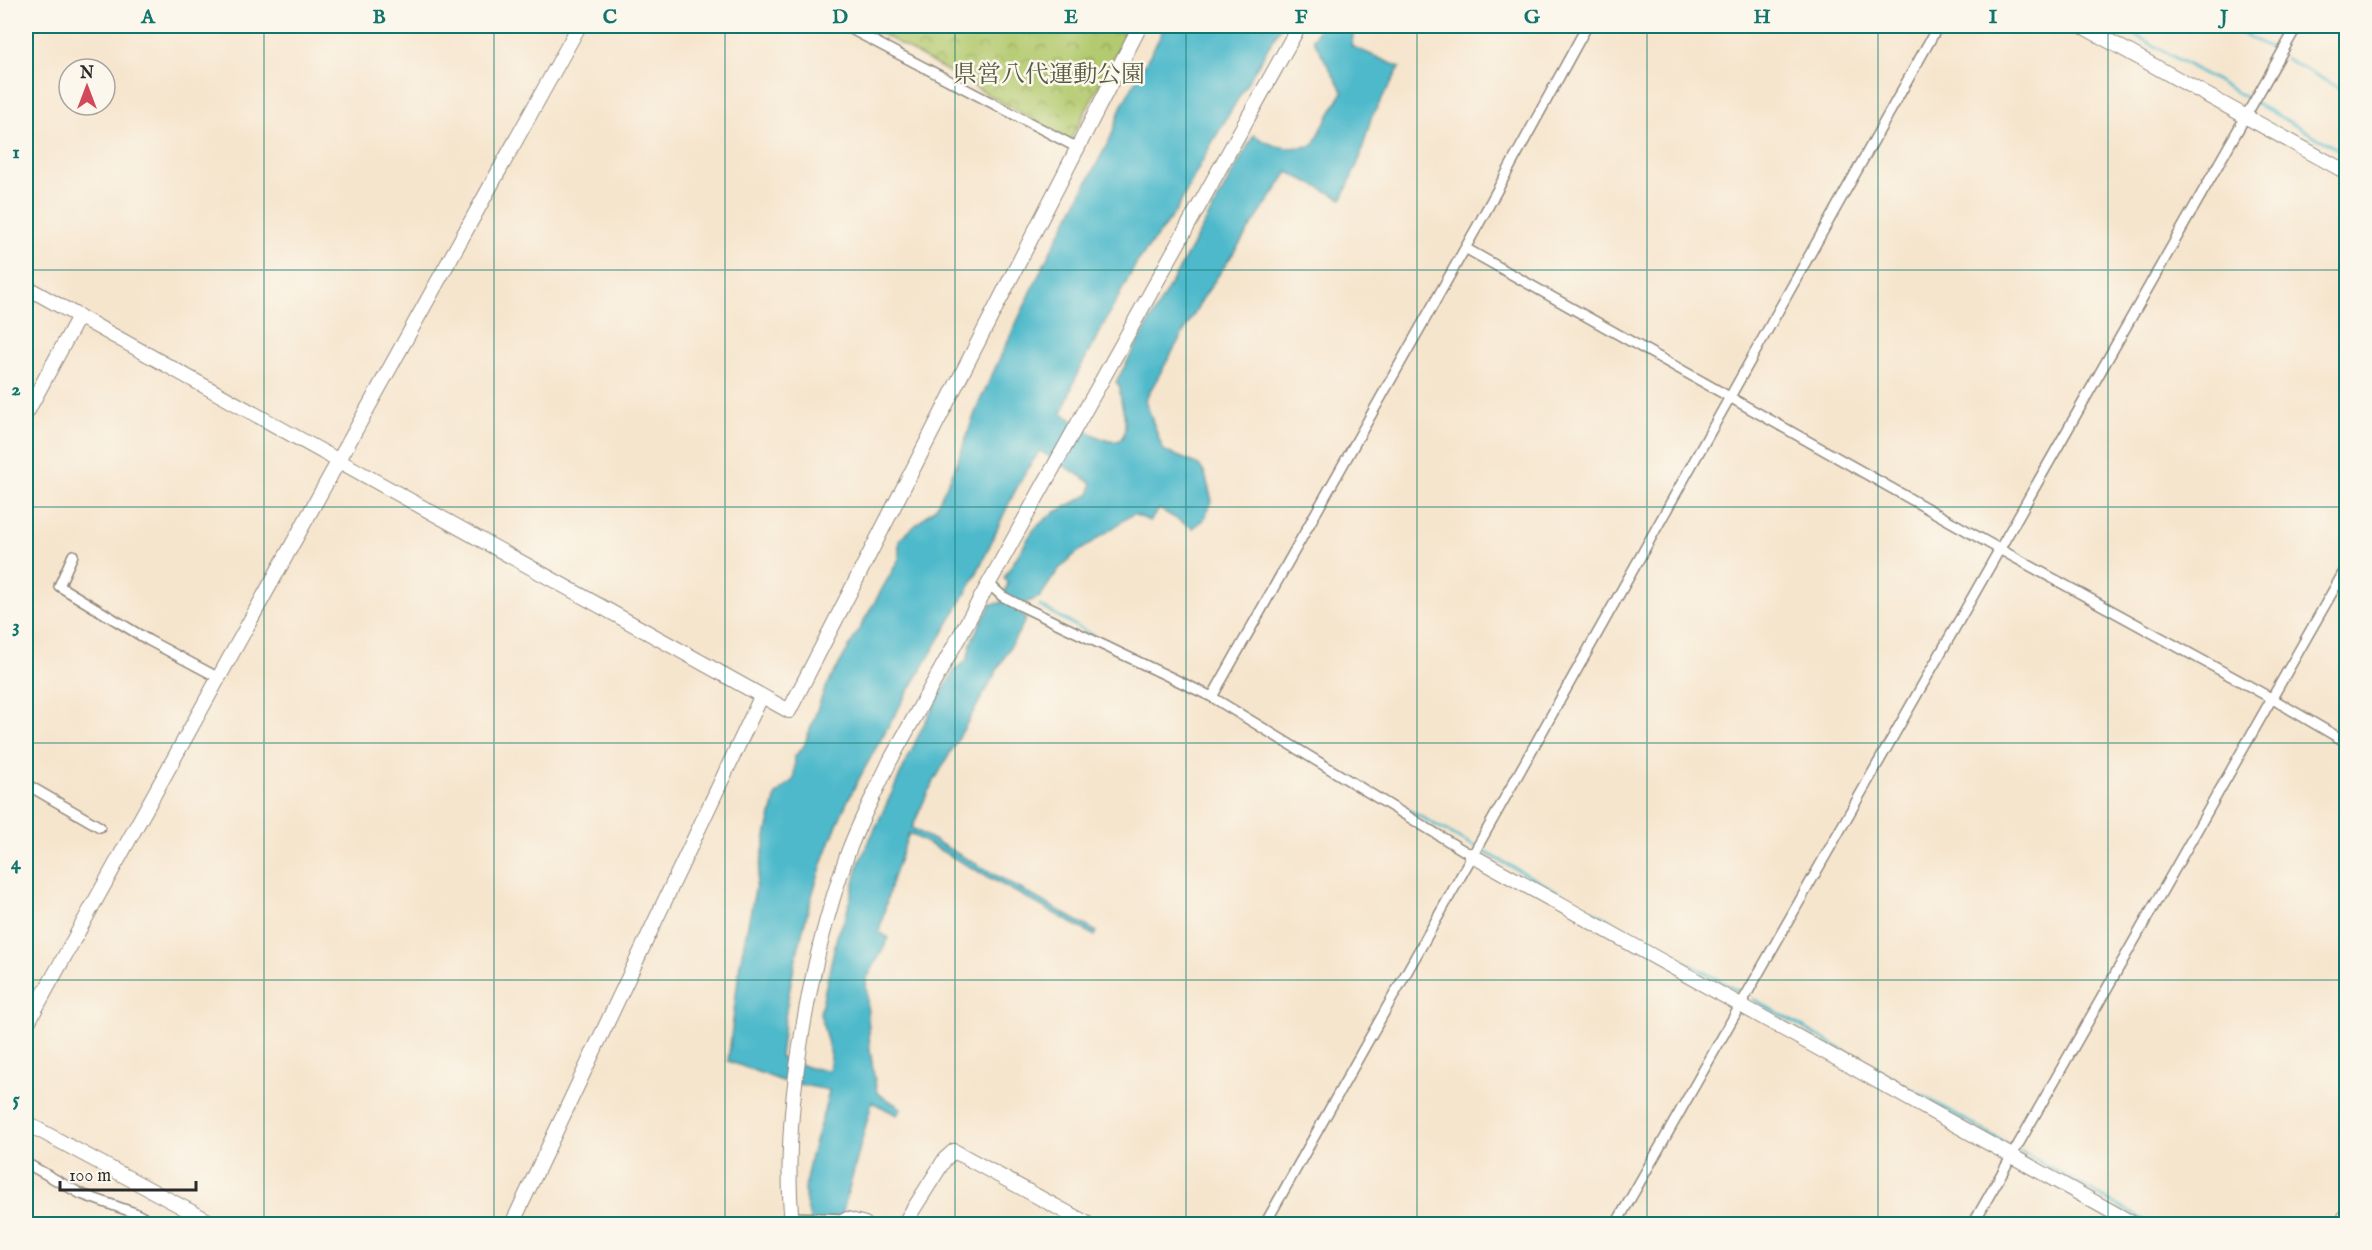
<svg xmlns="http://www.w3.org/2000/svg" width="2372" height="1250" font-family="'IM FELL English','Noto Serif JP',serif">
  <defs>
    <pattern id="park-crowns" width="20" height="18" patternUnits="userSpaceOnUse" patternTransform="scale(1.5)"><rect width="20" height="18" fill="#b4ca6f"/><path d="M2 6a3 3 0 1 1 6 0M12 15a3 3 0 1 1 6 0" fill="none" stroke="#93a45b"/></pattern>
  </defs>
  <rect width="100%" height="100%" fill="#fbf7ec"/>
  <filter id="ink" filterUnits="userSpaceOnUse"><feTurbulence type="fractalNoise" baseFrequency=".0167" numOctaves="2"/><feDisplacementMap in="SourceGraphic" scale="12" xChannelSelector="R" yChannelSelector="G"/><feConvolveMatrix kernelMatrix="1 2 1 2 8 2 1 2 1" color-interpolation-filters="sRGB"/></filter>
  <filter id="wash" filterUnits="userSpaceOnUse"><feTurbulence type="fractalNoise" baseFrequency=".008" numOctaves="4" result="noise"/><feDisplacementMap in="SourceGraphic" scale="24" xChannelSelector="R" yChannelSelector="G"/><feGaussianBlur stdDeviation="1.35" result="paint"/><feColorMatrix in="noise" values="0 0 0 0 0 0 0 0 0 0 0 0 0 0 0 0 0 1.4 0 .05"/><feComposite in="paint" operator="in"/></filter>
  <g filter="url(#wash)">
    <rect width="100%" height="100%" fill="#f6e5cd"/>
    <path fill="url(#park-crowns)" stroke="#707a4d" stroke-width="1.5" d="M868 26H1130L1070 141Z"/>
    <path fill="#4eb9cb" stroke="#3c727b" stroke-width="1.5" fill-rule="evenodd" d="M1163 26H1281L1210 146 1176 211 1136 264 1077 374 1062 413C1075 422 1126 465 1125 424 1125 411 1119 400 1120 387L1116 382 1254 135C1274 149 1291 150 1314 145L1322 127 1343 92 1313 39 1320 26H1355L1351 46 1400 67 1371 118 1360 158 1342 199 1288 172 1203 298 1145 400 1163 450 1199 465 1205 474 1212 501 1204 519 1193 528 1159 509 1150 521 1133 514 1074 555 1058 570 1040 597 1023 604 1019 611 1026 619 928 792 912 828 1097 932 1095 936 909 833 892 880 879 932 889 938 866 980 870 1050 877 1093 901 1108 897 1115 872 1102 842 1215 843 1224H811C810 1214 804 1201 805 1192 807 1156 823 1124 829 1090L782 1081 728 1061 740 963 767 832 776 795 794 779 795 756 804 746 824 691 899 559V540L936 507 955 468 978 405 1045 262 1111 137 1121 107 1161 35ZM1040 451 1092 483 1090 494 1052 514 1034 529 1004 578 1008 583 1001 603 991 604C985 617 975 630 971 643 967 657 971 660 955 669L923 726 859 863 846 916 837 936 820 1013 831 1056 829 1070 810 1068 780 1057C788 976 813 872 849 798 886 725 931 656 971 584 995 540 1009 492 1040 451Z"/>
    <g fill="none" stroke-linecap="round" stroke-linejoin="round">
      <path stroke="#4eb9cb" stroke-width="3" d="M2119 26 2346 154
        M2229 26 2272 49
        M2285 58 2346 92
        M1040 606 1094 636
        M1383 796 1740 992
        M1753 999 2009 1145
        M2020 1151 2151 1224"/>
    </g>
  </g>
  <g filter="url(#ink)">
    <g fill="none" stroke-linecap="round" stroke-linejoin="round">
      <defs>
        <path id="street" d="M845 26 1076 147
          M1465 248 2001 550 2271 698 2346 742
          M73 555 59 586 148 640 219 678
          M988 583 1002 596 1021 606 1212 697 1471 855
          M1212 697 1477 227 1587 26
          M26 784 100 827
          M26 1163 81 1194 135 1213 156 1224
          M791 1217 847 1219
          M1265 1224C1488 824 1717 427 1938 26
          M1616 1224 2297 26
          M1973 1224 2346 568"/>
        <path id="secondary" d="M2082 26 2346 172
          M26 287 789 711 1140 26
          M26 414 79 316
          M1471 855 2134 1224
          M26 1026 579 26
          M26 1123 214 1224
          M847 1219 865 1224
          M512 1224 761 697
          M792 1224C781 1115 809 965 845 861 856 827 875 794 890 761L1299 26
          M904 1224 945 1159 954 1151 1088 1224
          M2342 1224 2346 1215"/>
      </defs>
      <use href="#street" stroke="#90887c" stroke-width="12"/>
      <use href="#secondary" stroke="#90887c" stroke-width="16"/>
      <use href="#street" stroke="#fff" stroke-width="9"/>
      <use href="#secondary" stroke="#fff" stroke-width="14"/>
    </g>
  </g>
  <path fill="none" stroke="#0f766e" stroke-width="1.5" stroke-opacity="0.55" d="M264 26V1224M494 26V1224M725 26V1224M955 26V1224M1186 26V1224M1417 26V1224M1647 26V1224M1878 26V1224M2108 26V1224M26 270H2346M26 507H2346M26 743H2346M26 980H2346"/>
  <g text-anchor="middle" stroke-width="5" stroke-linejoin="round" paint-order="stroke">
    <g font-size="24" fill="#545b3f" stroke="#fbf7ec">
      <text x="1049" y="82">県営八代運動公園</text>
    </g>
  </g>
  <rect width="2372" height="1250" fill="none" stroke="#fbf7ec" stroke-width="66"/>
  <g transform="translate(87 87)"><circle r="28" fill="#fbf7ec" stroke="#a8a59f" stroke-width="1.5"/>
  <path d="M0-4.5L10 22L0 15L-10 22Z" fill="#d1495b"/>
  <text y="-9" font-size="16" font-weight="bold" text-anchor="middle" fill="#2b2b2b">N</text>
  </g>
  <path d="M60 1181v9h136v-9" fill="none" stroke="#2b2b2b" stroke-width="3"/>
  <text x="69" y="1181" font-size="18" fill="#2b2b2b" stroke="#fbf7ec" stroke-width="4.5" paint-order="stroke">100 m</text>
  <rect x="33" y="33" width="2306" height="1184" fill="none" stroke="#0f766e" stroke-width="2"/>
  <g font-size="20" text-anchor="middle" font-weight="bold" fill="#0f766e">
    <text x="148" y="23">A</text>
    <text x="379" y="23">B</text>
    <text x="610" y="23">C</text>
    <text x="840" y="23">D</text>
    <text x="1071" y="23">E</text>
    <text x="1301" y="23">F</text>
    <text x="1532" y="23">G</text>
    <text x="1762" y="23">H</text>
    <text x="1993" y="23">I</text>
    <text x="2224" y="23">J</text>
    <text x="16" y="158">1</text>
    <text x="16" y="395">2</text>
    <text x="16" y="632">3</text>
    <text x="16" y="869">4</text>
    <text x="16" y="1105">5</text>
  </g>
</svg>
